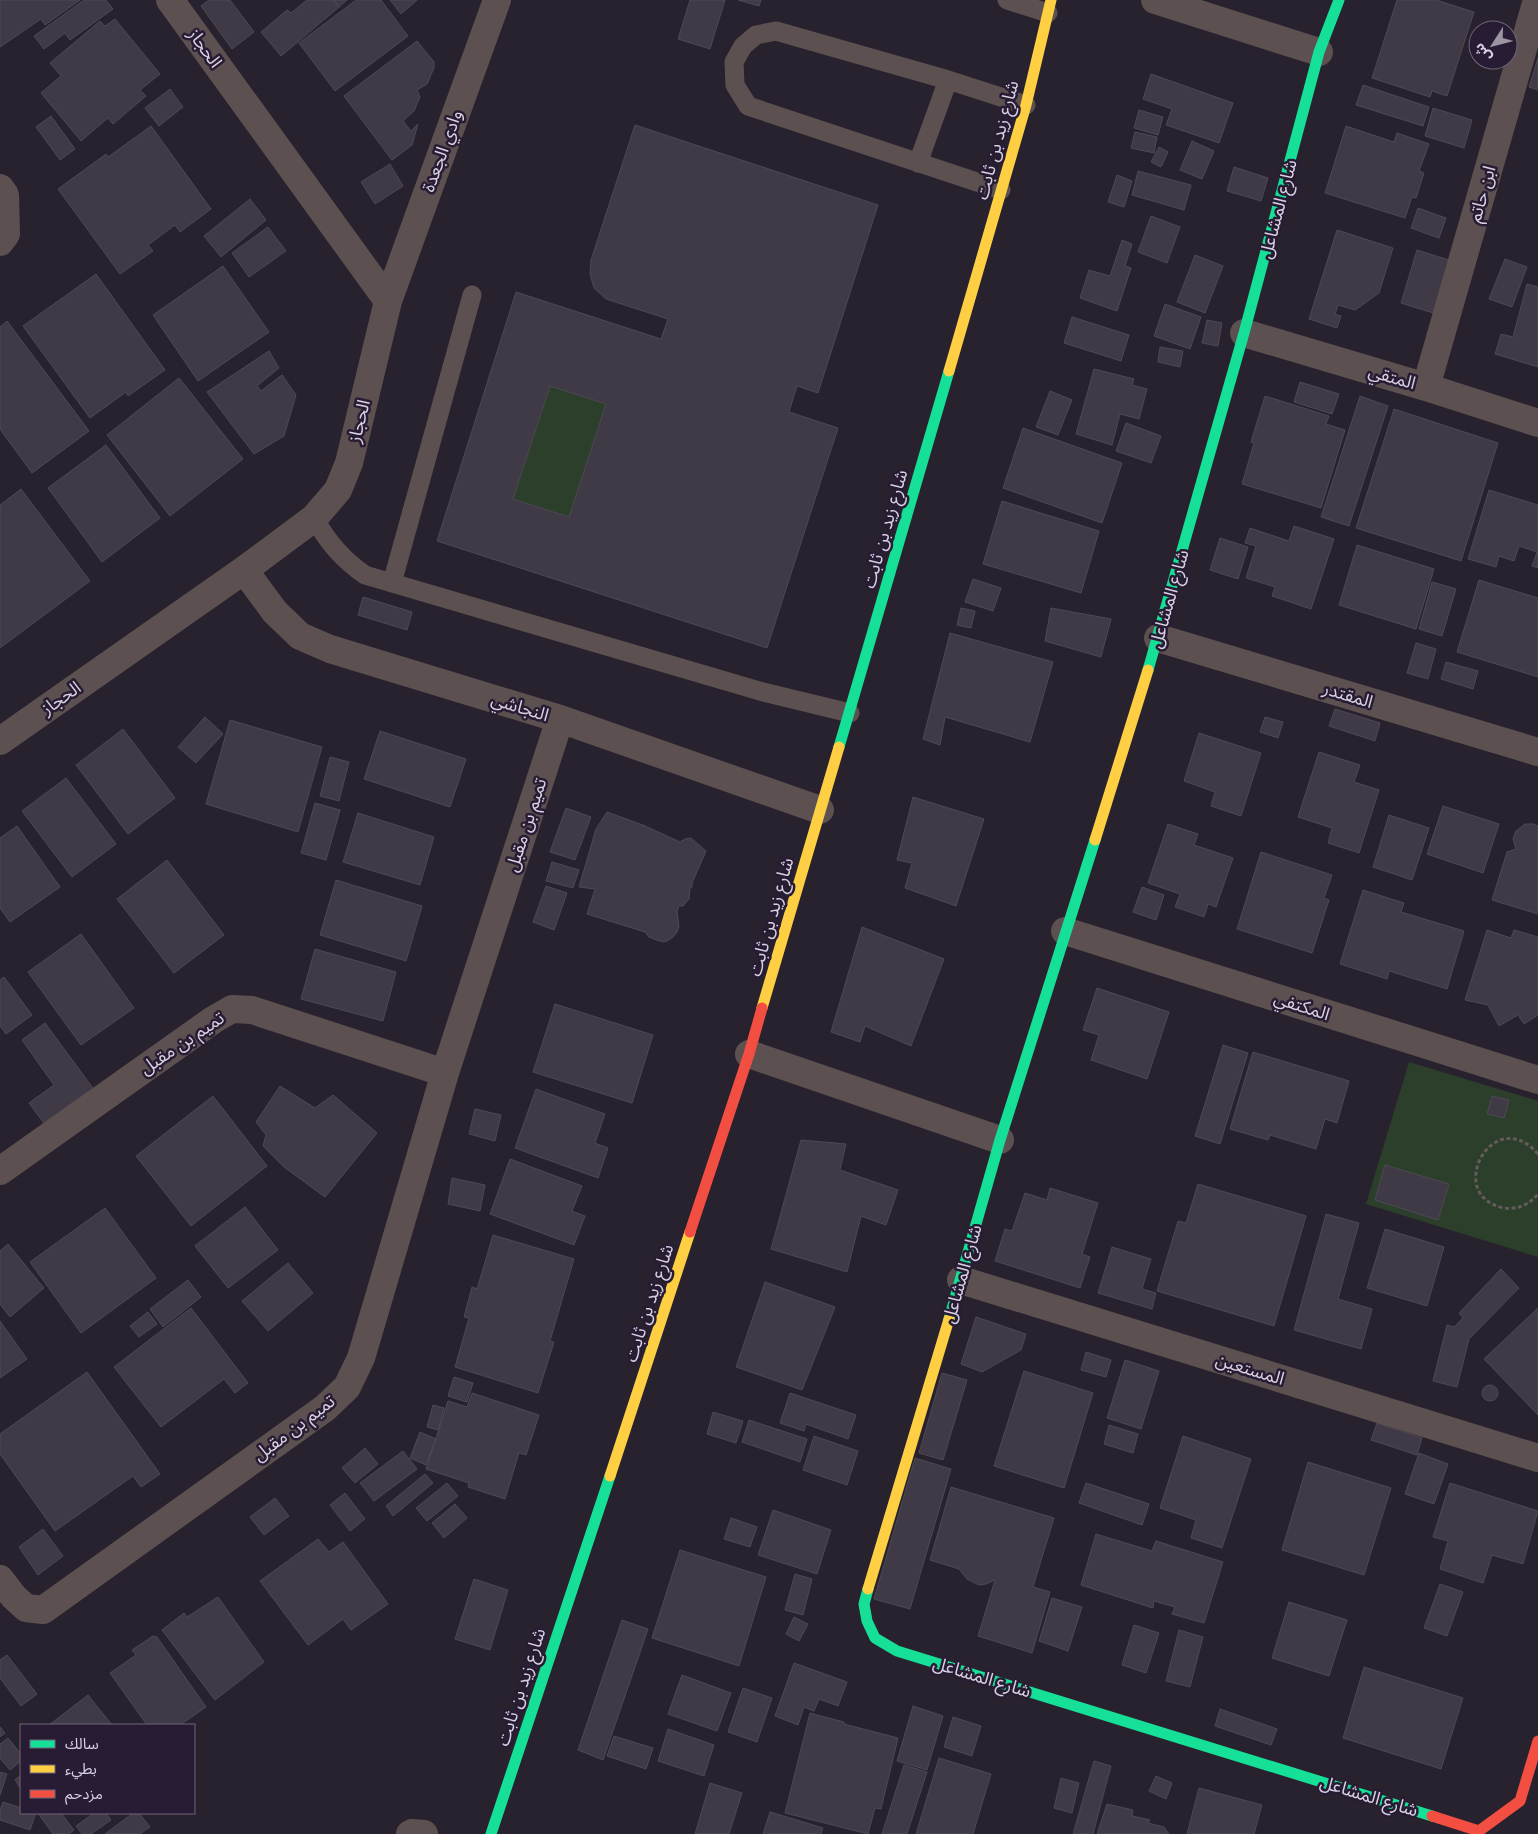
<svg xmlns="http://www.w3.org/2000/svg" width="1538" height="1834" font-family="Figtree,'Noto Sans Arabic',sans-serif">
  <rect width="100%" height="100%" fill="#28222e"/>
  <path fill="#2b3f2b" d="M550 386 606 404 569 517 513 499Z
    M1409 1062 1538 1101V1257L1366 1204Z"/>
  <path fill="#3f3a45" stroke="#4e4954" fill-rule="evenodd" d="M0 0H80L45 25 41 19 0 47Z
    M84 0H106L113 9 70 40 65 33 44 49 34 36Z
    M209 0H230L254 32 232 49 201 6Z
    M307 0H333L339 7 281 56 261 32 287 10 291 13Z
    M334 0H347L339 7Z
    M356 0H381L408 36 335 91 299 43Z
    M390 0H417L401 14Z
    M690 0H725L710 49 678 39Z
    M738 0H761L759 6Z
    M1397 0H1436L1474 12 1447 96 1432 91 1430 97 1372 78Z
    M115 19 160 74 140 90 146 96 113 124 108 118 81 141 41 93 61 76 50 63 100 21 105 26Z
    M417 41 434 62V68L427 84 417 90 420 97 414 111 403 121 411 131 418 124 412 145 392 160 344 96Z
    M1538 58V90L1529 87Z
    M1151 74 1233 103 1219 143 1166 125 1172 109 1143 99Z
    M1363 85 1429 107 1423 126 1356 105Z
    M170 89 183 107 159 126 145 108Z
    M1433 108 1472 120 1464 148 1425 136Z
    M1139 110 1163 117 1158 135 1134 128Z
    M51 116 75 149 60 160 36 127Z
    M635 125 878 205 818 393 797 386 789 412 838 428 767 648 437 541 516 292 661 339 668 319 606 299 594 288 590 274 591 260ZM550 386 606 404 569 517 513 499Z
    M151 126 211 209 180 232 175 225 148 245 153 251 120 274 58 189 106 154 108 157Z
    M1346 126 1394 142 1397 133 1429 144 1419 171 1424 173 1416 198 1412 197 1405 218 1325 193Z
    M1135 132 1157 137 1154 153 1131 148Z
    M1192 141 1214 151 1202 179 1180 170Z
    M1159 147 1168 152 1161 167 1151 162Z
    M390 164 403 186 375 204 361 182Z
    M1234 167 1268 178 1261 201 1227 191Z
    M1138 171 1191 185 1184 210 1132 195Z
    M1117 175 1132 181 1124 207 1108 202Z
    M250 199 266 220 221 257 204 236Z
    M1418 208 1446 218 1439 238 1411 228Z
    M1151 216 1180 227 1167 263 1138 252Z
    M268 227 286 251 249 277 232 253Z
    M1337 230 1393 248 1379 293 1355 310 1338 305 1335 314 1341 316 1337 328 1309 319Z
    M1122 240 1132 244 1125 266 1131 268 1117 311 1080 298 1089 270 1110 276Z
    M1417 250 1449 260 1433 313 1401 303Z
    M1195 255 1223 266 1205 313 1177 302Z
    M1505 259 1527 267 1512 307 1489 299Z
    M223 266 269 332 198 381 153 315Z
    M96 274 165 370 128 396 126 392 90 418 23 326Z
    M1527 284 1538 287V367L1495 354 1501 334 1513 337Z
    M1165 304 1201 317 1190 349 1154 336Z
    M1072 317 1129 335 1121 361 1064 343Z
    M1207 320 1222 323 1218 346 1202 343Z
    M7 321 89 431 32 473 0 429V327Z
    M1160 347 1183 351 1180 367 1158 362Z
    M269 351 279 368 257 386 261 391 282 375 296 395 284 436 254 454 207 392Z
    M1094 369 1134 379 1132 385 1147 389 1139 419 1120 414 1112 445 1076 434Z
    M179 378 243 459 170 516 107 435Z
    M1300 382 1339 394 1332 414 1294 402Z
    M1050 391 1072 400 1058 435 1036 427Z
    M1265 396 1329 416 1326 424 1345 430 1321 508 1242 484 1254 443 1251 442Z
    M1360 396 1388 406 1349 526 1321 517Z
    M1394 409 1498 443 1461 561 1356 528Z
    M1126 423 1161 436 1151 463 1116 451Z
    M1023 428 1122 463 1102 523 1003 488Z
    M106 445 160 518 102 562 48 488Z
    M21 489 90 581 0 648V505Z
    M1489 490 1538 505V568L1532 566 1537 552 1519 546 1514 561 1499 556 1496 567 1468 559Z
    M1002 501 1099 531 1081 593 983 564Z
    M1294 526 1334 539 1311 609 1272 596 1275 587 1246 578 1256 546 1245 543 1250 528 1289 541Z
    M1220 538 1248 547 1238 579 1210 570Z
    M1357 545 1434 569 1416 629 1339 605Z
    M973 579 1001 588 993 611 965 602Z
    M1479 580 1538 598V677L1457 652Z
    M1432 582 1456 589 1442 636 1419 629Z
    M363 597 412 612 407 630 358 615Z
    M961 608 975 611 971 628 957 625Z
    M1051 608 1111 619 1101 657 1045 641Z
    M950 633 1053 662 1030 742 945 717 940 745 923 739Z
    M1416 643 1436 649 1428 679 1407 673Z
    M1446 662 1478 671 1473 689 1441 679Z
    M1335 709 1380 723 1375 741 1329 726Z
    M205 717 223 734 196 763 178 747Z
    M1265 717 1283 722 1278 738 1260 732Z
    M230 720 322 747 298 832 206 804Z
    M123 729 175 798 128 834 76 765Z
    M380 731 466 759 450 807 364 779Z
    M1199 733 1261 753 1241 816 1211 806 1215 792 1184 781Z
    M1319 752 1360 765 1354 782 1379 790 1359 853 1328 843 1332 828 1298 817Z
    M330 757 349 762 339 801 320 796Z
    M66 778 116 844 72 877 22 811Z
    M913 797 984 819 956 906 905 888 912 863 897 860Z
    M315 803 340 810 326 860 301 853Z
    M1443 806 1499 824 1483 873 1427 854Z
    M566 808 591 817 575 860 550 852Z
    M607 812 643 825 680 842 685 839 691 838 706 851 692 883V887L690 888 689 899 683 906H679L677 911 679 926 677 932 673 937 667 941 663 942 654 939 649 937 645 932 587 914 595 889 579 887 596 829Z
    M358 813 434 837 420 885 343 862Z
    M1389 815 1429 828 1412 880 1373 867Z
    M1168 824 1198 834 1194 845 1233 858 1216 907 1208 904 1204 917 1175 907 1180 894 1148 883Z
    M1525 824H1534L1538 826V914L1492 900 1507 852 1516 849 1513 839 1516 831Z
    M17 826 60 887 10 922 0 908V838Z
    M1261 852 1332 875 1324 898 1329 900 1312 953 1237 929Z
    M167 860 224 935 174 973 117 899Z
    M552 862 579 870 573 888 546 881Z
    M336 880 422 906 406 961 320 935Z
    M546 886 567 893 554 930 533 922Z
    M1142 887 1164 895 1156 920 1133 912Z
    M1363 890 1404 903 1401 912 1464 931 1447 989 1389 971 1387 979 1340 964Z
    M862 927 944 959 911 1046 865 1026 860 1042 831 1032Z
    M1487 930 1511 938 1514 930 1538 937V1015L1524 1024 1518 1015 1499 1026 1488 1005 1465 1000Z
    M81 934 134 1008 81 1045 28 972Z
    M315 949 396 972 383 1021 301 999Z
    M4 977 32 1015 6 1034 0 1026V980Z
    M1097 988 1169 1012 1147 1079 1091 1060 1099 1035 1083 1030Z
    M555 1004 653 1035 632 1103 533 1072Z
    M45 1023 98 1095 49 1130 29 1103 54 1085 22 1040Z
    M1223 1045 1248 1053 1220 1144 1195 1136Z
    M1253 1052 1349 1081 1337 1123 1325 1119 1316 1149 1270 1135 1268 1140 1230 1129Z
    M280 1086 315 1108 333 1095 377 1133 325 1197 284 1167 263 1146 266 1135 256 1122Z
    M536 1089 605 1114 595 1143 608 1148 598 1178 515 1148Z
    M213 1096 267 1166 191 1226 136 1156Z
    M1492 1096 1509 1100 1504 1118 1487 1114Z
    M475 1109 501 1115 495 1141 469 1134Z
    M801 1140 846 1144 840 1170 898 1190 886 1225 861 1216 847 1272 771 1249Z
    M510 1159 582 1186 572 1211 585 1216 574 1245 490 1214Z
    M1385 1165 1449 1184 1438 1220 1375 1200Z
    M452 1178 485 1185 480 1211 448 1204Z
    M1198 1184 1306 1216 1274 1326 1157 1291 1178 1221 1186 1223Z
    M1050 1188 1098 1203 1082 1254 1090 1257 1080 1288 995 1261 1005 1229 1012 1231 1025 1193 1047 1200Z
    M245 1207 278 1250 228 1288 195 1246Z
    M105 1208 156 1278 81 1333 30 1262Z
    M1326 1214 1359 1223 1338 1299 1372 1309 1361 1349 1294 1330Z
    M1385 1229 1444 1247 1427 1306 1367 1288Z
    M493 1235 574 1259 550 1341 554 1342 538 1393 455 1367 469 1318 464 1317 472 1287 477 1289Z
    M8 1244 44 1288 10 1317 0 1304V1251Z
    M1112 1247 1151 1259 1142 1289 1156 1293 1152 1309 1098 1293Z
    M288 1263 313 1293 268 1331 242 1301Z
    M1501 1269 1519 1288 1469 1339 1457 1387 1433 1381 1447 1325 1454 1327 1463 1318 1459 1313Z
    M188 1280 201 1297 163 1327 150 1309Z
    M765 1282 835 1307 802 1390 736 1367Z
    M191 1308 248 1383 235 1393 224 1379 161 1427 114 1367Z
    M1538 1308V1415L1484 1359Z
    M148 1312 157 1324 139 1337 130 1326Z
    M976 1317 1026 1334 1021 1350 982 1372 961 1364Z
    M0 1321 27 1359 0 1378Z
    M1086 1352 1111 1360 1106 1377 1081 1370Z
    M1125 1360 1159 1371 1141 1429 1107 1418Z
    M1024 1371 1093 1393 1064 1488 994 1466Z
    M87 1372 160 1474 141 1487 133 1476 55 1531 0 1454V1434Z
    M942 1373 967 1380 943 1460 919 1453Z
    M454 1377 473 1383 467 1402 448 1396Z
    M1482 1393a8 8 0 1 1 16 0a8 8 0 1 1-16 0Z
    M472 1393 539 1415 526 1455 519 1453 505 1499 468 1487 469 1483 426 1469 448 1401 467 1407Z
    M790 1393 856 1415 848 1439 806 1424 804 1431 780 1423Z
    M433 1405 444 1408 438 1430 427 1427Z
    M713 1412 743 1421 736 1443 707 1434Z
    M749 1420 807 1439 800 1462 742 1442Z
    M1377 1423 1422 1438 1417 1455 1371 1440Z
    M1109 1425 1138 1434 1133 1453 1104 1444Z
    M420 1432 436 1439 426 1465 410 1458Z
    M814 1436 858 1451 847 1485 803 1470Z
    M1183 1436 1251 1459 1222 1548 1191 1538 1196 1520 1160 1508Z
    M365 1448 378 1464 355 1483 342 1468Z
    M403 1451 417 1469 374 1501 360 1483Z
    M1419 1453 1448 1464 1434 1504 1405 1494Z
    M915 1458 951 1469 910 1609 874 1599Z
    M1308 1462 1391 1488 1364 1575 1282 1550Z
    M425 1474 433 1483 393 1516 386 1506Z
    M447 1483 458 1496 427 1521 416 1508Z
    M1086 1483 1149 1504 1142 1525 1079 1503Z
    M1450 1483 1538 1511 1523 1564 1492 1555 1483 1583 1440 1569 1448 1541 1433 1537Z
    M951 1487 1054 1518 1033 1587 1050 1592 1032 1653 978 1636 995 1580 986 1584 979 1585 967 1579 959 1569 930 1560Z
    M345 1493 365 1519 350 1531 330 1505Z
    M275 1498 289 1516 264 1535 250 1517Z
    M455 1504 467 1518 444 1538 432 1523Z
    M773 1510 831 1530 817 1574 758 1555Z
    M731 1518 757 1527 750 1547 724 1539Z
    M43 1529 63 1556 38 1575 19 1547Z
    M1096 1534 1152 1551 1156 1541 1223 1562 1204 1623 1172 1614 1175 1607 1154 1601 1153 1608 1081 1585Z
    M318 1539 329 1552 343 1542 388 1604 351 1630 343 1619 308 1645 260 1581Z
    M680 1550 766 1577 739 1666 652 1638Z
    M795 1574 812 1579 803 1615 785 1610Z
    M474 1579 508 1590 490 1650 455 1639Z
    M1440 1584 1463 1592 1447 1636 1424 1628Z
    M218 1597 264 1662 215 1700 162 1630 184 1613 187 1617Z
    M1052 1598 1082 1607 1068 1651 1039 1641Z
    M1289 1602 1347 1620 1329 1676 1272 1658Z
    M794 1617 808 1624 799 1641 786 1634Z
    M622 1620 648 1629 603 1760 578 1750Z
    M1134 1625 1159 1633 1146 1673 1122 1665Z
    M1179 1630 1203 1637 1190 1687 1166 1681Z
    M153 1636 157 1637 206 1707 180 1725H147L110 1673 136 1655 132 1650Z
    M7 1655 37 1694 21 1706 0 1678V1660Z
    M794 1663 847 1682 838 1706 819 1699 814 1711 804 1707 798 1725 775 1716Z
    M1364 1667 1463 1698 1441 1769 1343 1738Z
    M682 1675 731 1693 717 1731 668 1714Z
    M743 1688 772 1698 757 1742 728 1732Z
    M88 1695 112 1725H49Z
    M913 1706 943 1716 927 1770 897 1761Z
    M1220 1709 1277 1729 1271 1745 1215 1726Z
    M810 1713 844 1722V1724L898 1738 881 1809 875 1808 868 1834 785 1813Z
    M953 1717 981 1726 972 1756 944 1747Z
    M0 1727 5 1733 0 1737Z
    M668 1729 714 1745 704 1776 658 1761Z
    M614 1736 653 1748 646 1769 607 1756Z
    M8 1738 21 1754V1761L10 1770 0 1758V1744Z
    M939 1758 991 1774 973 1834H916Z
    M1094 1761 1111 1766 1093 1834H1073Z
    M904 1765 927 1772 907 1834H882Z
    M0 1772 7 1774 0 1795Z
    M21 1775V1789L15 1780Z
    M1156 1776 1172 1783 1166 1799 1149 1791Z
    M1061 1778 1079 1783 1072 1813 1054 1808Z
    M710 1783 742 1793 729 1834H695Z
    M1199 1788 1262 1805 1254 1834H1187Z
    M3 1802 21 1808V1813H36L30 1830 0 1820V1810Z
    M1107 1804 1133 1810 1132 1816 1150 1820 1148 1823 1164 1827 1169 1834H1097Z
    M770 1812 823 1828 821 1834H763Z
    M38 1813H61L74 1830 69 1834H53Z
    M94 1813H106L111 1820 91 1834H82L76 1826Z
    M133 1813H139L150 1827 140 1834H105Z"/>
  <g fill="none" stroke-linecap="round" stroke-linejoin="round">
    <path stroke="#645b5c" stroke-width="3" stroke-dasharray="4 2.5" stroke-linecap="butt" d="M1538 1154C1493 1102 1443 1196 1504 1208 1518 1210 1530 1204 1538 1194"/>
    <path stroke="#5c5150" stroke-width="19" d="M1007 0 1048 13
      M918 163 948 80
      M1001 190 748 106 735 85 734 62 743 46 756 35 776 31 948 80 1026 105
      M314 518C328 542 342 559 365 575L763 692 850 713
      M392 583 472 295"/>
    <path stroke="#5c5150" stroke-width="28" d="M170 0 388 301
      M1155 0 1319 52
      M0 188 5 195 6 234 0 242
      M1244 333 1426 387 1538 423
      M1426 387 1537 0
      M244 570 275 612 300 636 330 649 560 719 820 810
      M1158 638 1538 752
      M0 741 244 570 314 518 338 490 349 463 388 301 497 0
      M1065 931 1538 1080
      M749 1054 1000 1140
      M0 1171 213 1020 232 1009 252 1010 445 1073
      M961 1280 1538 1458
      M0 1579 14 1597 26 1608 43 1610 325 1408 347 1387 361 1358 445 1073 560 719
      M410 1834 412 1833 424 1834"/>
    <path stroke="#16e098" stroke-width="11" d="M1148 670 1244 333 1319 52 1339 0
      M839 747 949 371
      M949 1319 1000 1140 1095 840
      M868 1589 864 1604 867 1621 875 1638 897 1651 1432 1816
      M491 1834 610 1476"/>
    <path stroke="#ffcf43" stroke-width="11" d="M949 371 1026 105 1051 0
      M1095 840 1148 670
      M762 1008 839 747
      M610 1476 690 1232
      M868 1589 949 1319"/>
    <path stroke="#f24e42" stroke-width="11" d="M690 1232 749 1054 762 1008
      M1432 1816 1479 1831 1520 1801 1538 1741"/>
  </g>
  <g text-anchor="middle" stroke-width="5" stroke-linejoin="round" paint-order="stroke">
    <g font-size="18" fill="#d8d1e2" stroke="#281c34">
      <text transform="translate(205 48) rotate(54)" y="6">الحجاز</text>
      <text transform="translate(997 140) rotate(-75)" y="6">شارع زيد بن ثابت</text>
      <text transform="translate(442 151) rotate(-70)" y="6">وادي الجعدة</text>
      <text transform="translate(1482 194) rotate(-74)" y="6">ابن حاتم</text>
      <text transform="translate(1278 209) rotate(-75)" y="6">شارع المشاعل</text>
      <text transform="translate(1392 377) rotate(16)" y="6">المتقي</text>
      <text transform="translate(359 421) rotate(-76)" y="6">الحجاز</text>
      <text transform="translate(885 529) rotate(-74)" y="6">شارع زيد بن ثابت</text>
      <text transform="translate(1169 599) rotate(-74)" y="6">شارع المشاعل</text>
      <text transform="translate(1348 695) rotate(17)" y="6">المقتدر</text>
      <text transform="translate(61 698) rotate(-35)" y="6">الحجاز</text>
      <text transform="translate(520 707) rotate(17)" y="6">النجاشي</text>
      <text transform="translate(526 825) rotate(-72)" y="6">تميم بن مقبل</text>
      <text transform="translate(771 917) rotate(-74)" y="6">شارع زيد بن ثابت</text>
      <text transform="translate(1302 1006) rotate(18)" y="6">المكتفي</text>
      <text transform="translate(182 1043) rotate(-34)" y="6">تميم بن مقبل</text>
      <text transform="translate(962 1274) rotate(-74)" y="6">شارع المشاعل</text>
      <text transform="translate(649 1303) rotate(-72)" y="6">شارع زيد بن ثابت</text>
      <text transform="translate(1250 1369) rotate(17)" y="6">المستعين</text>
      <text transform="translate(294 1428) rotate(-37)" y="6">تميم بن مقبل</text>
      <text transform="translate(982 1677) rotate(17)" y="6">شارع المشاعل</text>
      <text transform="translate(521 1687) rotate(-72)" y="6">شارع زيد بن ثابت</text>
      <text transform="translate(1369 1796) rotate(17)" y="6">شارع المشاعل</text>
    </g>
  </g>
  <rect x="20" y="1724" width="175" height="90" fill="#281c34" stroke="#6e647a"/>
  <rect x="30" y="1740" width="25" height="8" fill="#16e098" stroke="#6e647a"/>
  <text x="65" y="1749" font-size="15" fill="#d8d1e2">سالك</text>
  <rect x="30" y="1765" width="25" height="8" fill="#ffcf43" stroke="#6e647a"/>
  <text x="65" y="1774" font-size="15" fill="#d8d1e2">بطيء</text>
  <rect x="30" y="1790" width="25" height="8" fill="#f24e42" stroke="#6e647a"/>
  <text x="65" y="1799" font-size="15" fill="#d8d1e2">مزدحم</text>
  <g transform="translate(1493 45) rotate(234)"><circle r="24" fill="#281c34" stroke="#6e647a"/>
  <path d="M0-4L9 19L0 12L-9 19Z" fill="#9a94a3"/>
  <text y="-8" font-size="14" font-weight="bold" text-anchor="middle" fill="#d8d1e2">ش</text>
  </g>
</svg>
